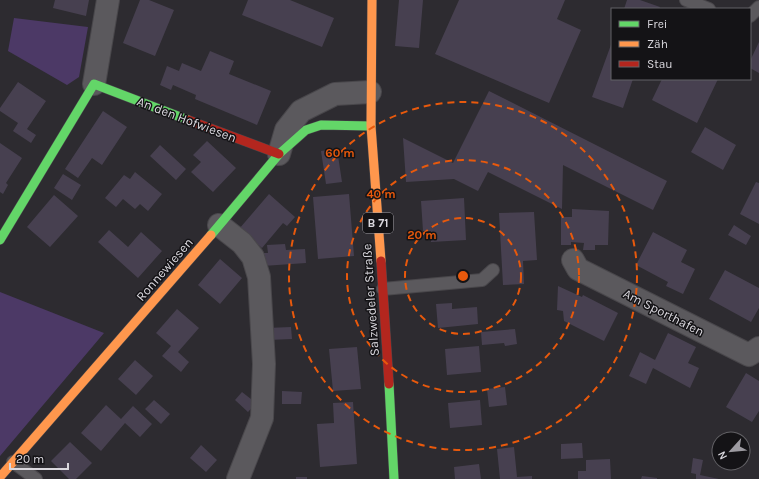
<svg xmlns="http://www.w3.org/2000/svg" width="759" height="479" font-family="Karla,sans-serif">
  <rect width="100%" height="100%" fill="#2d2b30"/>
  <path fill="#4c3966" d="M14 18 88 27 79 77 67 85 8 51Z
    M0 292 104 333 0 456Z"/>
  <path fill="#474050" d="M55 0H89L86 16 53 8Z
    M140 0H149L174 10 155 56 123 43Z
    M248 0H290L334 18 322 47 242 15Z
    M399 0H423L419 48 395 46Z
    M459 0H565L557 19 581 30 549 103 435 54Z
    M627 0H640L660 7 659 9H624Z
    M612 42V79H633L623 108 592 97Z
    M759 42V73L750 68V61Z
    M210 51 234 61 229 74 271 91 257 125 195 99 196 95 173 85 171 90 160 85 167 66 179 71 182 63 201 71Z
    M662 79H718L697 123 652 100Z
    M18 82 46 101 27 129 36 135 31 143 13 131 18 123 0 111V108Z
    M489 91 667 181 653 210 563 165 562 209 488 172 478 191 454 179 406 182 403 138 453 163Z
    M103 111 127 127 102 165 92 158 78 178 65 169Z
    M705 127 736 145 723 170 691 152Z
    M207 141 236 168 213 192 191 172 201 162 193 155Z
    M0 143 22 158 6 183 8 185 3 194 0 192Z
    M160 145 186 169 176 180 150 156Z
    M337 149 342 182 326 184 321 151Z
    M135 172 162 194 148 211 140 204 135 209 123 199 116 207 105 198 124 175 130 179Z
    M63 174 81 185 72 200 54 188Z
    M756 182 759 183V224L740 214Z
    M269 194 295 217 287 226 283 223 262 248 239 229Z
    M349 194 354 256 318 259 313 197Z
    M54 195 78 216 50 247 27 227Z
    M464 198 466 240 431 242V231H423L421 201Z
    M572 209 609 211 608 245H595V250H583L584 243 571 242V245H561V217H572Z
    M534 212 537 260 523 261 524 284 503 285 499 213Z
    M734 225 751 236 746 245 728 235Z
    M109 230 128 247 141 232 162 251 138 278 98 242Z
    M653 232 687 250 681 262 695 269 683 294 666 286 668 282 636 265Z
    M285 244 286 250 305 249 306 263 263 266V253H268L267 245Z
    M220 259 242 278 220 304 198 285Z
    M725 270 759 288V308L751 322 709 299Z
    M558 286 582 297 583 295 618 313 604 341 564 321 563 311 557 310Z
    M452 303V309L477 307 478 324 438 328 436 304Z
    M177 309 199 328 178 352 189 362 181 372 162 356 171 346 156 333Z
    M291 327 292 339 268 340 267 328Z
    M515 329 517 344 505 346 504 343 482 345 481 332Z
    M668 333 696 347 688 363 699 368 690 388 653 368 646 384 629 376 640 352 655 360Z
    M479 346 481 372 447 375 445 349Z
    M357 347 361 389 333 391 329 349Z
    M135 360 153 376 136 395 118 379Z
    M746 373 759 381V411L752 422 726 407Z
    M505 387 507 405 489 407 487 389Z
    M282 391 302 392 301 404H282Z
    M242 392 256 403 248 412 235 400Z
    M154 400 170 414 161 424 145 409Z
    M480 400 482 425 450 428 448 403Z
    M353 402 357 464 320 467 317 424 334 423 333 403Z
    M106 405 121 419 133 406 152 424 140 437 125 423 101 451 81 433Z
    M70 442 92 463 76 479H69L51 461Z
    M582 443 583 458 561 459V444Z
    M201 445 217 460 206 472 190 458Z
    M514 447 517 477 532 476V479H500L497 449Z
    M693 458 703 460 700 475 719 479H696V474L691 473Z
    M610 459 611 479H578V471H586V460Z
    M479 464 481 479H455L454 467Z
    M642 476 657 478V479H641Z
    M296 477H307V479H296Z"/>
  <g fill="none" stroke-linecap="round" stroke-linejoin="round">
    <defs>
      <path id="lane" d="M686 0 709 9
        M750 16 759 7
        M383 289 482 280 493 270
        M13 462 36 479"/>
      <path id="street" d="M94 84 108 0
        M279 154 286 130 301 111 335 94 370 92
        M219 225 242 243 253 257 259 277 264 364 262 418 238 479
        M573 260 578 269 749 355 759 348"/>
      <path id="fast" d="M211 235 279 154 306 130 321 125 371 126
        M0 240 94 84 188 120
        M389 384 394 479"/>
      <path id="slow" d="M372 0 371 126 381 261
        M0 477 211 235"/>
      <path id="jam" d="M188 120 279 154
        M381 261 389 384"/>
    </defs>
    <use href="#lane" stroke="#49474b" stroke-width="14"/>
    <use href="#street" stroke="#49474b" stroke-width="24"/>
    <use href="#fast" stroke="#49474b" stroke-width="10"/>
    <use href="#slow" stroke="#49474b" stroke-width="10"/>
    <use href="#jam" stroke="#49474b" stroke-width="10"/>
    <use href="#lane" stroke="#5b595d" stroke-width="12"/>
    <use href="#street" stroke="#5b595d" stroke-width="22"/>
    <use href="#fast" stroke="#63d668" stroke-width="9"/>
    <use href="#slow" stroke="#ff974d" stroke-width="9"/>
    <use href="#jam" stroke="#b3261e" stroke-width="9"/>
  </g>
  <g fill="none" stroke="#e8590c" stroke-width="2" stroke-dasharray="7 5">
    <circle cx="463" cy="276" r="58"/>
    <circle cx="463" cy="276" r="116"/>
    <circle cx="463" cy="276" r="174"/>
  </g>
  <g text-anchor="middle" stroke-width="3" stroke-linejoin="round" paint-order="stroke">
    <rect fill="#141316" stroke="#9f9da2" stroke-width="1" x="363" y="213" width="30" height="20" rx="3"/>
    <g font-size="12" font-weight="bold" fill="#dad8de">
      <text x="378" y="227">B 71</text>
    </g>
    <g font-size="13" fill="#dad8de" stroke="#141316">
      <text transform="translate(187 119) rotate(21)" y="5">An den Hofwiesen</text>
      <text transform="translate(164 269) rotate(-49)" y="5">Ronnewiesen</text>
      <text transform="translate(370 300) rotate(-94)" y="5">Salzwedeler Straße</text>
      <text transform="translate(664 312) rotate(27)" y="5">Am Sporthafen</text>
    </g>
  </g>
  <circle cx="463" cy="276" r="6" fill="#e8590c" stroke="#141316" stroke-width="2"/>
  <g font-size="12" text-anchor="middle" font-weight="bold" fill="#e8590c" stroke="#141316" stroke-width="3" stroke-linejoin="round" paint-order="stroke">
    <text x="340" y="157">60 m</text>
    <text x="381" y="198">40 m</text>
    <text x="422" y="239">20 m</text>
  </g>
  <rect x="611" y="8" width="140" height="72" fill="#141316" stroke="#636266"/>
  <rect x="619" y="21" width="20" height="6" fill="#63d668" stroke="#636266"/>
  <text x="647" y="28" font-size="12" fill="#dad8de">Frei</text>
  <rect x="619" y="41" width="20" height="6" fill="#ff974d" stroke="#636266"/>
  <text x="647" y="48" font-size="12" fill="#dad8de">Zäh</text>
  <rect x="619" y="61" width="20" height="6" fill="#b3261e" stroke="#636266"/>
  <text x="647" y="68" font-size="12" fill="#dad8de">Stau</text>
  <g transform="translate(731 451) rotate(243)"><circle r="19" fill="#141316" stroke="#636266"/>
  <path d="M0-3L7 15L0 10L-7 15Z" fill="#9d9ba1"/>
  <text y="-6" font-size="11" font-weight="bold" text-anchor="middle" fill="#dad8de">N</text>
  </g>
  <path d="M10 463v6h58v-6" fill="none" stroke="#dad8de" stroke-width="2"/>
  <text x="16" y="463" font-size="12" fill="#dad8de" stroke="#141316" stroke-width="3" paint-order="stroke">20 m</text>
</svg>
